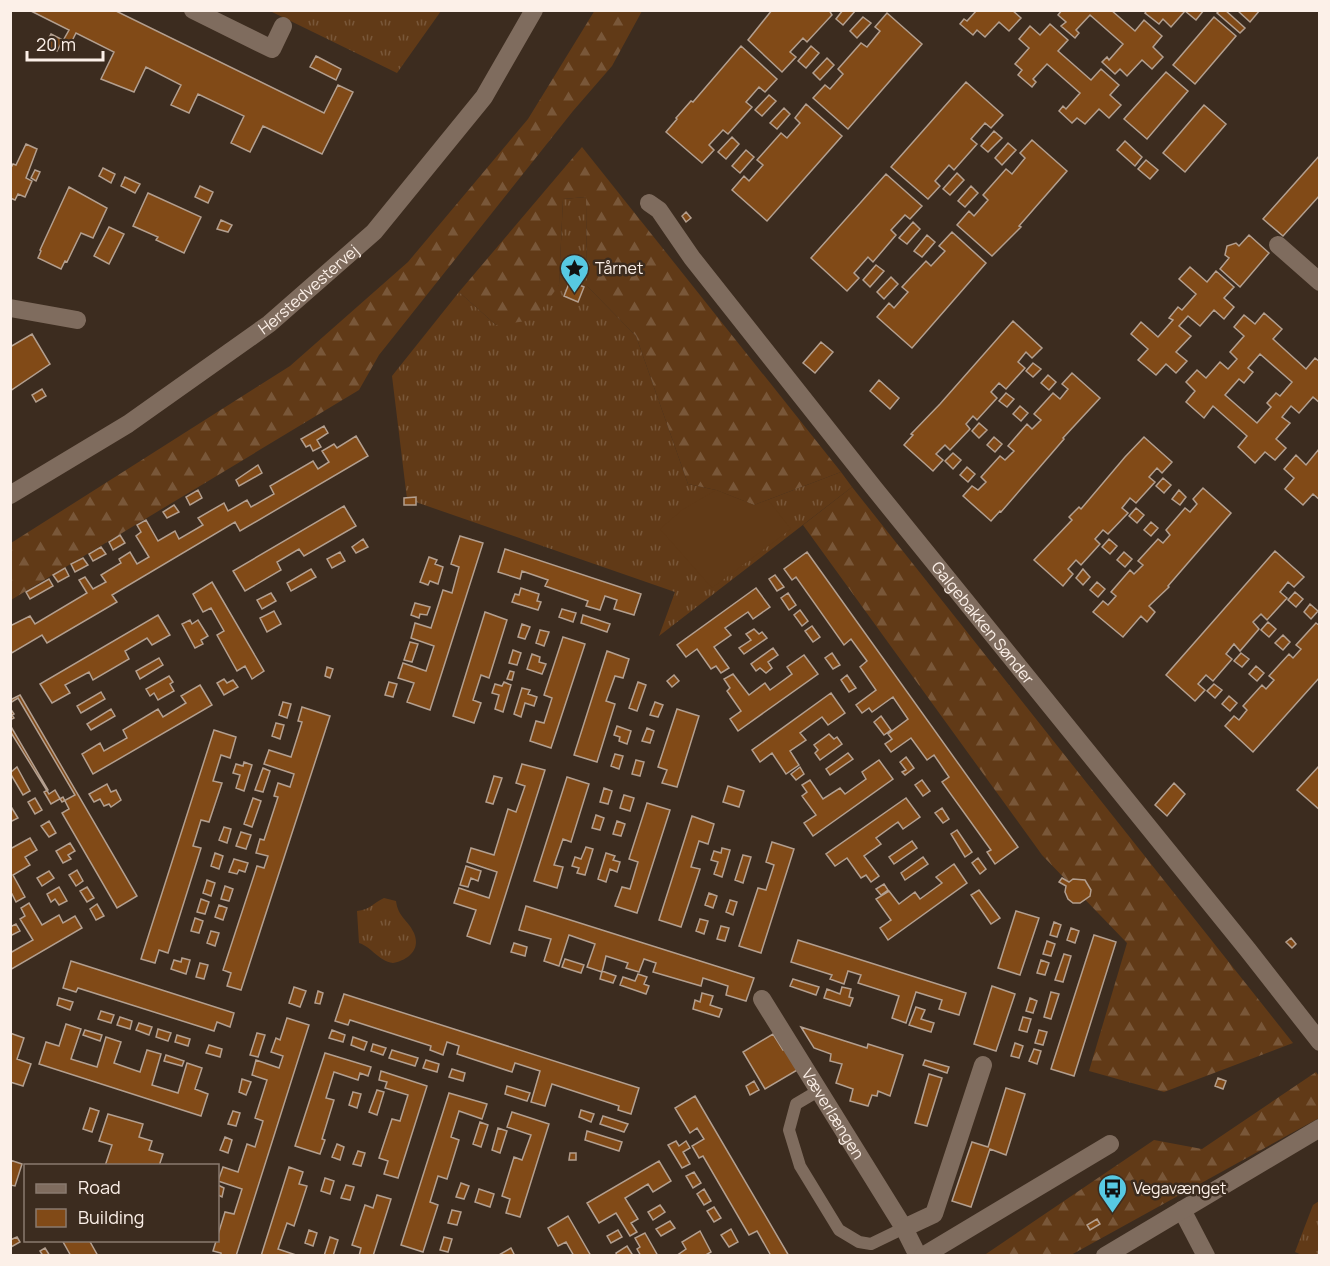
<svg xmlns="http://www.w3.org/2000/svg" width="1330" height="1266" font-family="Manrope,sans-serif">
  <defs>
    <pattern id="grass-tufts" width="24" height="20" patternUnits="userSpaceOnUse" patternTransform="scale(1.5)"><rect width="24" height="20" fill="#613a17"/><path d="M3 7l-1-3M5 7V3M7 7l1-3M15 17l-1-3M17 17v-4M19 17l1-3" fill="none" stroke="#795739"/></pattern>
    <pattern id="forest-firs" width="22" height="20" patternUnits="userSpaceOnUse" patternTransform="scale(1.5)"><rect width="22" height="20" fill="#613a17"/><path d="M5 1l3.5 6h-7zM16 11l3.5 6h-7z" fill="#795739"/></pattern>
  </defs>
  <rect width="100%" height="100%" fill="#3c2c1f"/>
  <path fill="url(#grass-tufts)" d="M270 11H441L397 73Z
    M586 197 587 286 636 336 688 484 716 490 754 505 841 472 852 487 659 636 675 592 407 499 392 376 459 292 496 325 559 285 563 199Z
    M384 898 396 901C398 917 408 920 414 933 421 950 408 960 393 963 378 961 372 947 359 943L357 911C370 910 373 903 384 898Z
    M1319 1201V1255H1302L1295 1252 1313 1205Z"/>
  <path fill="url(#forest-firs)" d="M595 10 642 11 612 66 573 111 379 355 359 390 11 600V543L290 366 408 262 528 119Z
    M582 147 841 472 754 505 716 490 688 484 636 336 587 286 586 197 563 199 559 285 534 320 496 325 459 292Z
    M852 487 1293 1043 1164 1092 1089 1071 1127 943 1042 855 803 525Z
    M1316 1072 1319 1076V1118L1071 1255 983 1256 1154 1140 1202 1149Z"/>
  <path fill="#613a17" d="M716 490 754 505 768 500 791 529 712 588 660 529 682 510Z"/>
  <path fill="#814a17" stroke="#b39f8f" stroke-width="1.5" fill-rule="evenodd" d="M29 10H114L324 113 338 85 353 92 322 154 263 126 250 152 231 143 244 116 198 94 189 113 171 105 181 85 146 67 134 92 101 79 114 52 76 33 71 43 64 39 69 30Z
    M772 10H829L832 15 807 42 803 38 790 52 796 57 782 72 748 40Z
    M843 10H856L843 25 836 19Z
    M977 10H1012L1021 18 1009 31 999 22 985 37 977 30 973 35 960 24 964 19 967 21Z
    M1062 10H1111L1135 31 1144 20 1162 36 1153 47 1163 57 1152 69 1142 60 1127 76 1120 69 1115 74 1102 62 1107 57 1109 60 1123 44 1090 15 1076 30 1079 33 1075 38 1061 26 1066 22 1058 15Z
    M1147 10H1204L1196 20 1185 11 1171 27 1163 19 1159 24 1145 13Z
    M1220 10H1225L1245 28 1240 33 1217 13Z
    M1237 10H1260L1250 22Z
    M887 13 922 44 848 129 813 98 825 85 830 89 843 74 838 69 861 43 867 47 880 31 875 27Z
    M863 17 871 23 857 38 850 31Z
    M1214 17 1236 36 1195 84 1173 65Z
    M1050 24 1068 40 1058 51 1091 80 1101 69 1119 85 1110 95 1121 105 1109 118 1099 109 1085 124 1077 118 1072 123 1059 111 1063 106 1066 109 1080 93 1047 64 1033 79 1036 82 1032 87 1018 75 1022 70 1015 64 1029 48 1019 39 1030 26 1040 35Z
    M51 34 63 40 57 51 45 45Z
    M741 46 777 79 765 92 759 87 746 102 752 107 728 134 723 130 709 145 714 150 702 163 666 132 677 119 676 118 691 101 693 102Z
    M811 46 819 53 806 68 798 61Z
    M316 56 341 69 336 80 310 67Z
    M827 58 834 65 820 80 813 73Z
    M1166 72 1188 91 1147 139 1124 119Z
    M966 82 1003 115 991 128 985 123 971 139 977 144 954 170 949 165 935 181 940 186 928 199 891 167Z
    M769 95 776 101 762 116 755 110Z
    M806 104 842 136 767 221 732 190 744 176 749 181 763 165 757 160 781 133 787 138 800 123 795 118Z
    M1204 105 1226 124 1185 172 1163 153Z
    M784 108 790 114 777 129 770 123Z
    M994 131 1002 138 988 152 981 146Z
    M732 137 739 144 726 159 718 152Z
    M1032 140 1067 171 1019 226 1021 227 992 256 957 225 969 211 974 216 988 200 983 195 1006 169 1012 174 1025 158 1020 153Z
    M1125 141 1142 157 1135 166 1117 150Z
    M1008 143 1016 150 1002 165 995 158Z
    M26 144 37 149 26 178 32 181 25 197 18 194 15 200 10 198V169L13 164 16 165Z
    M746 150 754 157 740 173 732 166Z
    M1320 155V195L1283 236 1263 219Z
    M1146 160 1158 170 1150 179 1138 169Z
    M103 168 115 174 111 183 99 176Z
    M35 170 40 172 36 181 31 178Z
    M957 173 964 180 950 195 943 189Z
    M886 174 922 206 910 219 905 215 891 230 896 235 873 262 868 257 854 273 859 278 847 291 811 258Z
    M125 177 140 184 135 193 121 186Z
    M200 186 213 192 208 203 195 197Z
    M971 186 978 193 965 207 958 201Z
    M69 187 107 208 93 238 81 233 67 262 65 261 61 269 38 258 41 251 40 250Z
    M148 193 201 217 184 253 156 240 158 237 133 226Z
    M686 212 691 218 686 222 682 216Z
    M221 220 232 225 228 232 217 229Z
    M913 222 920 229 907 244 899 238Z
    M109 227 124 234 109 264 94 256Z
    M952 232 986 263 912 348 877 317 889 303 894 308 908 292 902 287 926 261 931 266 945 251 939 246Z
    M927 235 935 242 922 257 914 251Z
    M1249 235 1269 253 1240 287 1220 269 1229 258 1225 255 1227 246 1236 243 1239 246Z
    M876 265 884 271 870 287 863 280Z
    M1190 267 1207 282 1216 271 1234 287 1224 298 1234 307 1224 319 1214 310 1200 326 1188 316 1179 326 1191 336 1176 352 1187 361 1176 373 1166 364 1156 375 1138 360 1148 349 1131 334 1141 322 1158 337 1173 320 1169 318 1178 307 1182 310 1196 294 1179 279Z
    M891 277 898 284 884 299 877 292Z
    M570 281 584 287 578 302 564 296Z
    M1264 313 1282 329 1273 339 1306 369 1315 358 1320 362V403L1313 397 1299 413 1291 406 1282 417 1290 423 1276 439 1286 448 1275 460 1265 452 1255 463 1238 447 1247 436 1213 406 1204 418 1186 402 1195 391 1186 382 1197 370 1206 378 1220 362 1228 369 1237 359 1230 352 1244 336 1234 327 1244 315 1255 324ZM1260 354 1292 382 1280 396 1276 393 1267 403 1271 407 1257 423 1225 395 1239 379 1244 383 1253 372 1248 368Z
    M1013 321 1042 348 1032 358 1026 352 1018 362 1025 368 1006 389 999 383 991 392 997 398 977 420 973 416 966 424 970 429 950 450 945 445 936 454 943 460 933 471 904 445 913 435 911 434 940 404Z
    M32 334 50 364 10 391V347Z
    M821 342 833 352 815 373 803 363Z
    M1033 363 1041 369 1033 377 1026 371Z
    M1072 373 1100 398 1063 438 1064 439 1001 512 1000 511 991 521 963 496 972 486 978 490 986 482 981 477 1000 456 1005 460 1014 451 1008 446 1027 424 1032 429 1041 420 1034 414 1053 393 1060 399 1068 389 1062 384Z
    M1048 375 1056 382 1049 390 1041 383Z
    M879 380 899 398 890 409 870 391Z
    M42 389 46 396 36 402 32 395Z
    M1006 393 1014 399 1007 407 999 401Z
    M1020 406 1028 413 1021 421 1013 414Z
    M979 423 987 430 979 438 972 431Z
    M324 426 328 433 317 440 321 447 313 451 310 445 306 447 301 439Z
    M356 436 368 456 240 531 235 522 112 595 117 602 47 643 42 635 10 654V626L30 616 35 624 87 593 79 580 85 577 93 589 106 582 101 575 121 563 119 559 130 552 137 564 149 557 136 536 141 532 137 525 146 520 158 541 175 531 179 539 203 525 198 518 224 503 228 511 247 500 251 507 274 494 270 486 313 461 318 469 329 462 322 451 334 444 337 448Z
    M994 437 1002 444 995 452 987 445Z
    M1144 437 1172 462 1162 473 1157 468 1149 477 1155 482 1136 503 1130 498 1122 508 1128 513 1108 534 1103 530 1095 539 1100 544 1081 565 1076 560 1068 569 1073 574 1063 586 1034 560 1072 520 1069 517 1079 507 1081 509 1125 457Z
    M1319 449 1320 500 1313 494 1303 505 1285 489 1294 478 1284 469 1296 455 1306 465Z
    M953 453 961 460 953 469 945 461Z
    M258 465 262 473 239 486 236 480Z
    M967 467 975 474 968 482 960 475Z
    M1163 478 1171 485 1164 493 1156 486Z
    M1203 488 1231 513 1168 586 1169 587 1149 606 1155 612 1147 622 1141 616 1123 637 1093 612 1103 601 1108 605 1116 596 1111 592 1130 570 1134 574 1143 565 1138 561 1158 539 1163 543 1170 535 1166 530 1185 508 1190 512 1197 504 1193 499Z
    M198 490 202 498 190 505 186 497Z
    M1179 490 1186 497 1180 505 1172 499Z
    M416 497V505H404V498Z
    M174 505 179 512 167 518 163 512Z
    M344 506 356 526 304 556 299 549 277 562 281 570 245 591 233 571Z
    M1136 508 1144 515 1137 523 1129 516Z
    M1151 522 1158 528 1151 536 1144 530Z
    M120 535 125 543 113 550 109 542Z
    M460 536 483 543 430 710 407 702 414 683 398 678 403 663 426 671 434 646 411 638 415 623 431 628 443 590 452 593 459 567 451 564Z
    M363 539 368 547 356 553 352 547Z
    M1109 539 1117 546 1110 554 1102 547Z
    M101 547 106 554 93 561 89 554Z
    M505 549 641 594 634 615 614 609 617 600 605 596 600 610 586 606 588 601 545 586 548 580 522 571 520 579 498 572Z
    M1275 551 1304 577 1294 587 1288 582 1280 592 1287 598 1267 620 1261 614 1253 622 1259 629 1240 651 1234 644 1226 654 1232 659 1213 681 1206 675 1198 684 1205 690 1195 701 1166 675Z
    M340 552 345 561 332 568 327 559Z
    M807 552 1018 847 995 864 987 852 991 850 942 782 949 777 934 755 927 760 911 738 891 752 885 744 892 739 888 734 908 719 893 697 872 712 869 708 862 713 856 705 876 690 860 667 867 661 851 639 844 645 796 577 792 580 784 569Z
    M1124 552 1132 559 1125 567 1117 560Z
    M429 557 437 560 435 564 443 567 438 584 430 581 428 585 420 582Z
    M83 558 88 565 75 572 71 564Z
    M65 568 69 576 58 582 53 575Z
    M311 569 316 577 291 591 287 583Z
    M1083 569 1090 577 1083 585 1076 578Z
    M775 575 784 587 777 591 769 579Z
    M49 579 53 586 30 599 26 592Z
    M212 582 264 671 252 679 245 666 237 671 217 635 224 631 211 608 203 612 193 594Z
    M1097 582 1105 589 1098 597 1090 590Z
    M521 588 539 594 537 601 541 602 538 610 512 602 515 594 519 595Z
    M756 588 770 607 753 619 748 612 725 628 731 635 714 647 729 668 721 673 716 666 711 669 697 649 686 657 677 645Z
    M1295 592 1303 599 1296 607 1288 600Z
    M271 593 276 601 262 609 257 600Z
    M788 593 796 605 789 610 781 598Z
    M415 603 430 607 427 615 420 614 419 618 411 615Z
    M1310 604 1318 611 1311 619 1304 612Z
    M562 609 576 613 573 622 559 617Z
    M800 610 808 621 802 626 794 615Z
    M274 611 281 624 267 632 260 618Z
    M485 612 507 620 489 678 481 675 473 700 481 703 474 723 453 716Z
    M158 615 170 635 152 645 147 638 125 651 129 659 93 680 89 672 65 685 70 693 52 703 40 684Z
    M583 615 610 624 607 632 581 623Z
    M190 620 192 624 198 620 208 636 201 640 203 644 195 648 182 624Z
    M1268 622 1276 629 1269 637 1261 630Z
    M1316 623 1320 626V677L1253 752 1225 726 1234 716 1239 720 1247 710 1243 706 1262 685 1266 689 1274 680 1269 676 1289 654 1293 658 1301 649 1296 645Z
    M522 624 530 627 525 639 518 637Z
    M812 626 820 637 813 642 805 631Z
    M754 629 759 634 762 632 767 638 744 654 739 648 751 640 746 634Z
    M540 630 549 632 544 646 536 643Z
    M1283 635 1290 642 1283 650 1275 643Z
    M563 637 585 644 551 748 530 741 536 721 544 723 552 698 544 695Z
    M410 642 418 644 412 662 404 660Z
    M773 648 778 655 768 662 772 668 766 673 760 668 756 671 751 664Z
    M513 650 521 653 517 665 509 663Z
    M607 651 629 659 623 678 615 676 606 701 615 704 597 762 574 755Z
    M832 653 840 665 833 669 825 658Z
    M1241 653 1249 659 1242 667 1234 661Z
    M532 654 540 657 539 662 546 664 542 674 527 669Z
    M804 655 818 674 738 731 730 719 741 711 727 691 730 688 724 679 733 674 749 695 765 683 770 690 792 674 787 667Z
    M159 658 163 665 140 679 136 671Z
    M1256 666 1264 673 1257 681 1249 674Z
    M327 667 333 669 330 678 325 676Z
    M510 671 514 672 512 680 507 679Z
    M674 675 679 681 672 687 667 681Z
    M847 675 856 688 849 692 841 680Z
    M169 676 173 682 170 684 174 691 158 700 154 693 150 696 146 689Z
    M224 679 227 683 233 680 238 687 224 695 217 683Z
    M389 682 397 684 393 697 385 695Z
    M504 682 511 685 503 712 495 709 499 695 492 693 495 684 502 686Z
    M638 682 646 685 637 711 629 708Z
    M1214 684 1222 690 1215 698 1207 691Z
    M200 685 212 705 93 774 82 754 100 743 104 751 127 738 123 730 158 709 163 717 186 703 181 696Z
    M522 688 530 690 528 694 537 697 534 706 525 703 521 717 514 714Z
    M101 692 105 699 81 713 77 706Z
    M831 693 845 713 828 725 822 717 800 733 806 740 790 751 799 765 786 774 772 753 760 762 752 750Z
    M20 695 137 896 117 908 62 813 69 809 63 797 51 804 44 792 48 790 10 725V716L14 714 10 708V700Z
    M1229 696 1237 703 1230 711 1222 704Z
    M18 698 75 795 62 802 55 790 49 794 10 731V720L14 718 10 712V703Z
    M283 702 291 704 287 718 279 715Z
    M655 702 663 705 658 717 650 715Z
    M302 707 330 716 241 990 227 986 231 973 223 970 257 866 264 868 268 856 256 853 260 839 264 840 278 797 274 796 278 783 290 787 294 774 264 764 269 750 291 757 302 722 298 721Z
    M111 709 115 716 91 730 87 724Z
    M677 709 699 716 677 787 662 783 667 770 658 767Z
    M881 716 891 730 884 735 874 722Z
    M276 723 284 725 280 739 272 736Z
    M617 726 631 731 627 744 619 741 620 737 614 735Z
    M647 728 654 731 650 743 642 741Z
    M214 730 236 737 230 758 221 755 213 781 222 783 209 822 201 820 193 846 201 848 168 953 159 950 155 963 141 959Z
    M829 734 834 739 837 737 842 744 820 760 815 753 818 750 814 745Z
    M848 753 853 759 830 775 826 769Z
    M615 754 623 756 619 769 611 766Z
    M906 757 914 768 905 775 902 772 906 770 900 762Z
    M636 760 644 762 640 776 632 774Z
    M879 760 893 779 813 836 804 823 816 815 802 796 807 792 802 785 810 780 823 799 840 788 845 794 866 779 862 772Z
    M244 762 252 765 244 791 236 788 240 775 233 773 236 764 243 766Z
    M522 764 545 770 490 944 467 936 476 910 454 903 459 888 489 898 497 872 467 862 471 848 494 855 508 809 516 812 525 786 516 783Z
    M1320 765V810L1297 790Z
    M17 767 30 791 23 795 10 773Z
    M800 767 804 774 796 780 791 774Z
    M263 768 270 771 263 792 255 790Z
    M494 776 502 778 493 804 486 802Z
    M567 777 589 784 571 842 563 839 554 865 563 867 557 888 534 881Z
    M922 780 930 791 923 796 915 785Z
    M1174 783 1185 794 1167 816 1155 805Z
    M107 784 111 792 116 790 121 800 111 807 109 804 104 806 100 799 94 802 89 794Z
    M728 786 744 791 739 807 723 802Z
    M604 788 612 791 608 804 600 802Z
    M624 795 634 798 630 811 620 808Z
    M35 798 42 810 35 814 28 802Z
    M253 798 261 801 252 827 244 824Z
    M906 798 920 817 903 829 898 822 876 838 881 844 864 856 879 876 871 882 866 875 861 878 847 858 835 866 826 854Z
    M647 803 670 810 637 913 615 906 622 887 630 889 638 862 629 859Z
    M10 805 18 818 10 822Z
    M942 808 949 819 943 823 935 813Z
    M596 815 604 818 600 830 592 828Z
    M692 816 714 824 708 844 699 841 691 867 700 869 681 927 659 920Z
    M49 821 56 833 49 837 41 826Z
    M617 821 625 824 621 836 613 834Z
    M224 827 231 829 227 843 219 840Z
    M957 830 972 852 965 857 951 834Z
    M241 832 251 835 246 849 236 846Z
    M30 838 37 850 25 857 30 865 13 875 25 897 16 902 12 894 10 895V849Z
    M912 841 917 848 894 864 889 857Z
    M772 842 794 849 761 953 739 946 758 888 766 890 774 865 766 862Z
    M70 843 75 851 68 855 71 859 63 863 56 851Z
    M586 847 593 849 585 875 577 873 579 868 572 866 575 857 581 859Z
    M722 848 730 850 722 877 714 874 718 862 711 860 714 851 721 853Z
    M215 853 223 856 219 869 211 866Z
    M606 853 615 856 613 860 620 862 617 872 610 869 606 882 598 879Z
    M743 855 751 857 743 883 735 880Z
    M923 857 928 864 905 880 901 873Z
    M978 858 986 869 980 874 972 863Z
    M234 859 248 863 245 872 239 870 237 874 229 872Z
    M954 864 967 883 888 940 880 928 891 920 876 899 889 891 899 904 915 892 920 899 942 883 936 877Z
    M466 866 481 871 478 881 471 878 468 887 460 885Z
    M77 870 83 881 76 886 69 875Z
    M49 871 54 878 42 886 37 878Z
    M1062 878 1069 882 1073 879 1085 880 1091 890 1090 896 1080 903H1073L1068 899 1065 892 1066 886 1059 882Z
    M207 880 215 883 211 896 203 893Z
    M884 884 888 890 881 895 876 889Z
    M225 886 233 889 229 901 221 899Z
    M59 887 67 901 59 905 55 899 51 902 47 894Z
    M87 887 94 898 87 902 80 891Z
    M979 890 1000 918 991 924 971 895Z
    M709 893 717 896 713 908 705 905Z
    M201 899 209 902 205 914 197 912Z
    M730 900 737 902 733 915 726 912Z
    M29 903 42 925 59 915 63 923 75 916 82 928 10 970V953L33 940 20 919 25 916 21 908Z
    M97 904 104 916 96 920 90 909Z
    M219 905 227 908 223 920 215 917Z
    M526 906 754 978 746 1001 726 995 728 986 703 978 701 986 653 972 656 963 644 959 639 972 626 968 628 963 606 956 602 972 587 967 595 944 569 935 559 966 544 961 551 939 519 930Z
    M1016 911 1039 918 1020 975 998 968Z
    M195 918 203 921 199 933 191 931Z
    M700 919 708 921 704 934 696 931Z
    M1054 922 1061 925 1057 937 1050 935Z
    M16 924 20 931 10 936V927Z
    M721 926 729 928 725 941 717 939Z
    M1071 928 1079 931 1075 943 1067 940Z
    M211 931 219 933 215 946 207 943Z
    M1094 935 1116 942 1074 1076 1051 1069Z
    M1291 938 1296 944 1292 948 1286 942Z
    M798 940 966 993 959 1015 939 1009 942 1000 916 992 906 1023 892 1018 899 996 858 983 861 975 848 971 844 984 830 979 832 975 791 962Z
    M1047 941 1055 944 1051 956 1043 954Z
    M514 943 527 947 525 956 511 952Z
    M1064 954 1071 956 1063 982 1055 980Z
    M182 958 190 960 186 974 171 969 174 960 181 962Z
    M565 959 584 965 581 973 562 967Z
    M1041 960 1049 963 1045 975 1037 973Z
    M71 961 234 1013 230 1027 217 1022 214 1031 78 988 76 992 63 988Z
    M200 963 208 965 204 979 196 977Z
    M602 971 616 976 613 983 600 979Z
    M638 974 647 977 644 984 649 986 646 994 620 985 623 977 635 981Z
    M793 979 819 987 816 995 790 986Z
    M992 986 1015 994 996 1051 974 1044Z
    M294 987 306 991 300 1007 289 1003Z
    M842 987 851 989 849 997 853 998 850 1006 824 998 827 989 840 994Z
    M318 991 323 993 320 1004 315 1003Z
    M1051 992 1059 994 1051 1019 1044 1017Z
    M702 993 713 996 710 1005 722 1009 719 1017 693 1009 695 1000 700 1002Z
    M344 994 639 1088 631 1114 618 1110 619 1106 552 1084 545 1106 531 1102 540 1071 515 1063 512 1072 457 1054 459 1046 447 1042 443 1055 430 1050 431 1046 350 1020 348 1025 335 1021Z
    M59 998 73 1002 70 1010 57 1005Z
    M1030 998 1037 1001 1033 1013 1026 1011Z
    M916 1007 925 1010 921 1019 934 1023 931 1032 909 1025Z
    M101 1011 114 1015 111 1023 98 1019Z
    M120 1017 132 1021 130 1029 117 1025Z
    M1023 1017 1031 1019 1027 1032 1019 1030Z
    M287 1018 309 1025 236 1256H221V1253L213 1251 225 1212 234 1214 242 1189 218 1181 223 1167 238 1172 247 1144 255 1147 263 1121 255 1118 267 1080 252 1075 256 1060 279 1068 283 1056 271 1052 276 1038 280 1040Z
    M139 1023 152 1027 149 1035 136 1030Z
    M66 1024 81 1029 71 1059 97 1067 106 1037 121 1042 114 1063 140 1072 147 1050 161 1054 152 1085 178 1093 187 1063 202 1068 195 1089 208 1094 201 1116 39 1064 46 1042 59 1046Z
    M801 1027 867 1048 868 1044 903 1055 890 1096 878 1091 877 1096 872 1095 868 1106 850 1101 853 1089 836 1083 842 1064 830 1061 831 1054 814 1048Z
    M158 1029 171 1033 168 1041 156 1037Z
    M85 1030 102 1035 100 1041 83 1035Z
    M332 1030 345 1035 343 1042 329 1038Z
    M1039 1030 1047 1032 1043 1045 1035 1043Z
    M10 1033 24 1038 17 1059 31 1064 23 1086 10 1082Z
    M257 1033 265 1035 258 1057 250 1055Z
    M773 1034 783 1050 787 1048 799 1069 765 1089 743 1052Z
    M177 1035 190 1039 188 1046 175 1042Z
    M353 1037 367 1042 364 1050 351 1045Z
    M1015 1043 1023 1046 1019 1058 1011 1056Z
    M373 1044 386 1048 383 1055 371 1051Z
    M209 1045 222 1049 220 1057 206 1053Z
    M1034 1049 1041 1051 1037 1064 1029 1061Z
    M392 1050 418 1058 415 1066 389 1058Z
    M325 1053 371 1067 368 1076 360 1073 358 1080 334 1072 326 1098 334 1100 322 1139 325 1140 320 1154 295 1146Z
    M166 1055 184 1061 182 1066 164 1061Z
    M426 1060 439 1064 437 1072 423 1068Z
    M925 1060 949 1067 947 1073 923 1065Z
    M452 1069 465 1073 463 1081 449 1077Z
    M381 1071 427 1086 398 1178 384 1174 388 1161 379 1158 392 1119 400 1121 408 1095 385 1088 387 1082 379 1080Z
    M929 1074 942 1078 927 1126 915 1123Z
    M1218 1078 1226 1081 1223 1089 1215 1086Z
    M242 1079 251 1082 246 1095 239 1092Z
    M754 1081 759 1090 750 1095 746 1086Z
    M507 1086 530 1093 527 1101 505 1094Z
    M1006 1088 1025 1094 1006 1155 990 1149 971 1207 952 1201 972 1142 988 1147Z
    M377 1090 384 1092 377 1115 369 1112Z
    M353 1092 361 1094 357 1108 349 1105Z
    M449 1093 487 1104 482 1119 459 1111 451 1137 459 1140 447 1179 438 1176 430 1202 438 1205 423 1252 401 1245Z
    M695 1096 789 1256H768L770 1254 757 1231 749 1235 703 1156 699 1158 692 1146 704 1139 697 1128 690 1133 675 1108Z
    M90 1108 99 1111 92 1132 83 1129Z
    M581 1110 594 1114 591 1122 579 1117Z
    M233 1111 240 1113 236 1126 228 1124Z
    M512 1112 549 1124 520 1217 506 1213 510 1199 502 1196 514 1157 522 1160 531 1135 507 1127Z
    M108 1114 143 1124 139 1137 152 1141 149 1150 163 1154 159 1166H105L112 1145 99 1141Z
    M603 1116 628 1124 624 1132 600 1124Z
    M480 1122 488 1125 481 1147 473 1144Z
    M498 1128 507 1131 500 1153 492 1150Z
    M587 1131 622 1142 619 1151 585 1140Z
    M225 1137 232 1140 228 1153 220 1150Z
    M676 1141 679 1146 686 1141 690 1148 683 1152 690 1164 682 1168 668 1145Z
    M337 1144 344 1147 340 1160 332 1157Z
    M358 1151 365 1153 361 1166 353 1164Z
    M570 1153H576V1160H569Z
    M10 1160 22 1164 15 1186 10 1185Z
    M659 1161 671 1181 653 1192 648 1184 625 1198 638 1219 631 1223 637 1232 630 1236 616 1213 599 1223 587 1203Z
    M289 1167 303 1172 299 1184 307 1186 294 1226 287 1223 278 1249 299 1256H261Z
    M694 1172 701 1183 693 1188 686 1176Z
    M325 1178 334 1181 330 1194 321 1191Z
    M461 1183 469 1186 464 1199 456 1197Z
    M218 1185 224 1188 222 1197 218 1195Z
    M346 1185 354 1187 350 1200 341 1198Z
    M479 1189 494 1194 490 1207 475 1202Z
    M704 1189 711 1201 704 1205 697 1194Z
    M377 1195 391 1199 373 1256H359L361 1248 352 1245 365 1205 373 1208Z
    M660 1205 665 1212 653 1220 648 1212Z
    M714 1207 721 1218 714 1222 707 1211Z
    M452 1210 461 1212 457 1225 448 1223Z
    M568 1216 591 1256H574L566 1242 558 1246 548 1228Z
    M1097 1219 1100 1224 1090 1230 1087 1225Z
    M670 1221 675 1228 661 1236 656 1229Z
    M731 1229 738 1242 729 1247 721 1235Z
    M309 1230 317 1233 313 1246 305 1243Z
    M618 1230 622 1237 611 1243 607 1236Z
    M700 1231 711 1252 704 1256H676L686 1249 682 1242Z
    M645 1233 658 1256H641L637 1249 640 1247 635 1238Z
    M17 1237 20 1242 11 1247 10 1240Z
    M330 1237 338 1240 333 1256H324Z
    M444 1237 452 1239 448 1252 440 1250Z
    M62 1240H89L98 1256H71Z
    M627 1246 632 1254 629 1256H617L616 1253Z
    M45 1248 50 1256H43L40 1251Z
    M511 1248 515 1256H497Z"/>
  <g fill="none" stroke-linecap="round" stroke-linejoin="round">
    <path stroke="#7f6c5e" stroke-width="12" d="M818 1091 796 1104 789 1130 800 1166 839 1230 859 1242 871 1244 904 1228"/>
    <g stroke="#7f6c5e" stroke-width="18">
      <path d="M193 10 272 49 283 26"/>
      <path id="s1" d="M649 203 659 210 692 258 874 488 1248 950 1320 1042"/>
      <path d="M1278 245 1320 282"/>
      <path d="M10 308 77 320"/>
      <path id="s2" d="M762 999 904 1228"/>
      <path d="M1182 1210 1206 1256"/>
      <path d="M918 1256 904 1228 934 1214 983 1065"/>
      <path d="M923 1256 1110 1144"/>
    </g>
    <g stroke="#7f6c5e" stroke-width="18">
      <path id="s3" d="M10 495 128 424 269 324 374 232 484 97 534 10"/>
      <path d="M1105 1256 1320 1128"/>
    </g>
  </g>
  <defs>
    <symbol id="sight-pin" viewBox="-11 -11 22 30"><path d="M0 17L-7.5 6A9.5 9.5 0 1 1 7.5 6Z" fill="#57c9e2" stroke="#3c2c1f"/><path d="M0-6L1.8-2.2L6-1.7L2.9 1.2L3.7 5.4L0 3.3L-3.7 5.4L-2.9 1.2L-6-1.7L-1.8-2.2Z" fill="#111"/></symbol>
    <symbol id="bus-pin" viewBox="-11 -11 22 30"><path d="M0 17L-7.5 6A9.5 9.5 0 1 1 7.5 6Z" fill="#57c9e2" stroke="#3c2c1f"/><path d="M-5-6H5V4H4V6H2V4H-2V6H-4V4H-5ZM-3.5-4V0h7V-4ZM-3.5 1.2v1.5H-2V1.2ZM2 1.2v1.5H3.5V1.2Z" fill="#111"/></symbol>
  </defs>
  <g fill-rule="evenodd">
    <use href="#sight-pin" x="558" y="252" width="33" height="45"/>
    <use href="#bus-pin" x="1096" y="1172" width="33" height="45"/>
  </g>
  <g text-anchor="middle" stroke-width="5" stroke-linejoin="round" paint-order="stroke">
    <g font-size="16" fill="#fcf0e8" stroke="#3c2c1f" text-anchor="start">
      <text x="595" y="274">Tårnet</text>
      <text x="1133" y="1194">Vegavænget</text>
    </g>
    <g font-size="16" fill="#fcf0e8" stroke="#3c2c1f">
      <text dy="6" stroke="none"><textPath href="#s3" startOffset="363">Herstedvestervej</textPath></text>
      <text dy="6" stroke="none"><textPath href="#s1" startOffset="537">Galgebakken Sønder</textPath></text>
      <text dy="6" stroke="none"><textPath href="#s2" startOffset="135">Væverlængen</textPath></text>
    </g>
  </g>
  <rect width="1330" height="1266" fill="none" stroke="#fcf0e8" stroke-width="24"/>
  <rect x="24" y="1164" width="195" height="78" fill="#3c2c1f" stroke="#897a6f" stroke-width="1.5"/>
  <rect x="36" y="1184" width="30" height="9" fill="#7f6c5e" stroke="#897a6f" stroke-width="1.5"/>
  <text x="78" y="1194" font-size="18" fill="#fcf0e8">Road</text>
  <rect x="36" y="1209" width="30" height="18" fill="#814a17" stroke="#897a6f" stroke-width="1.5"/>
  <text x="78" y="1224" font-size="18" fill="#fcf0e8">Building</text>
  <path d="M27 51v9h76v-9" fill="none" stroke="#fcf0e8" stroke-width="3"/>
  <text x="36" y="51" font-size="18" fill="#fcf0e8" stroke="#3c2c1f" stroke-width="4.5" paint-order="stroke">20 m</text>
</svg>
